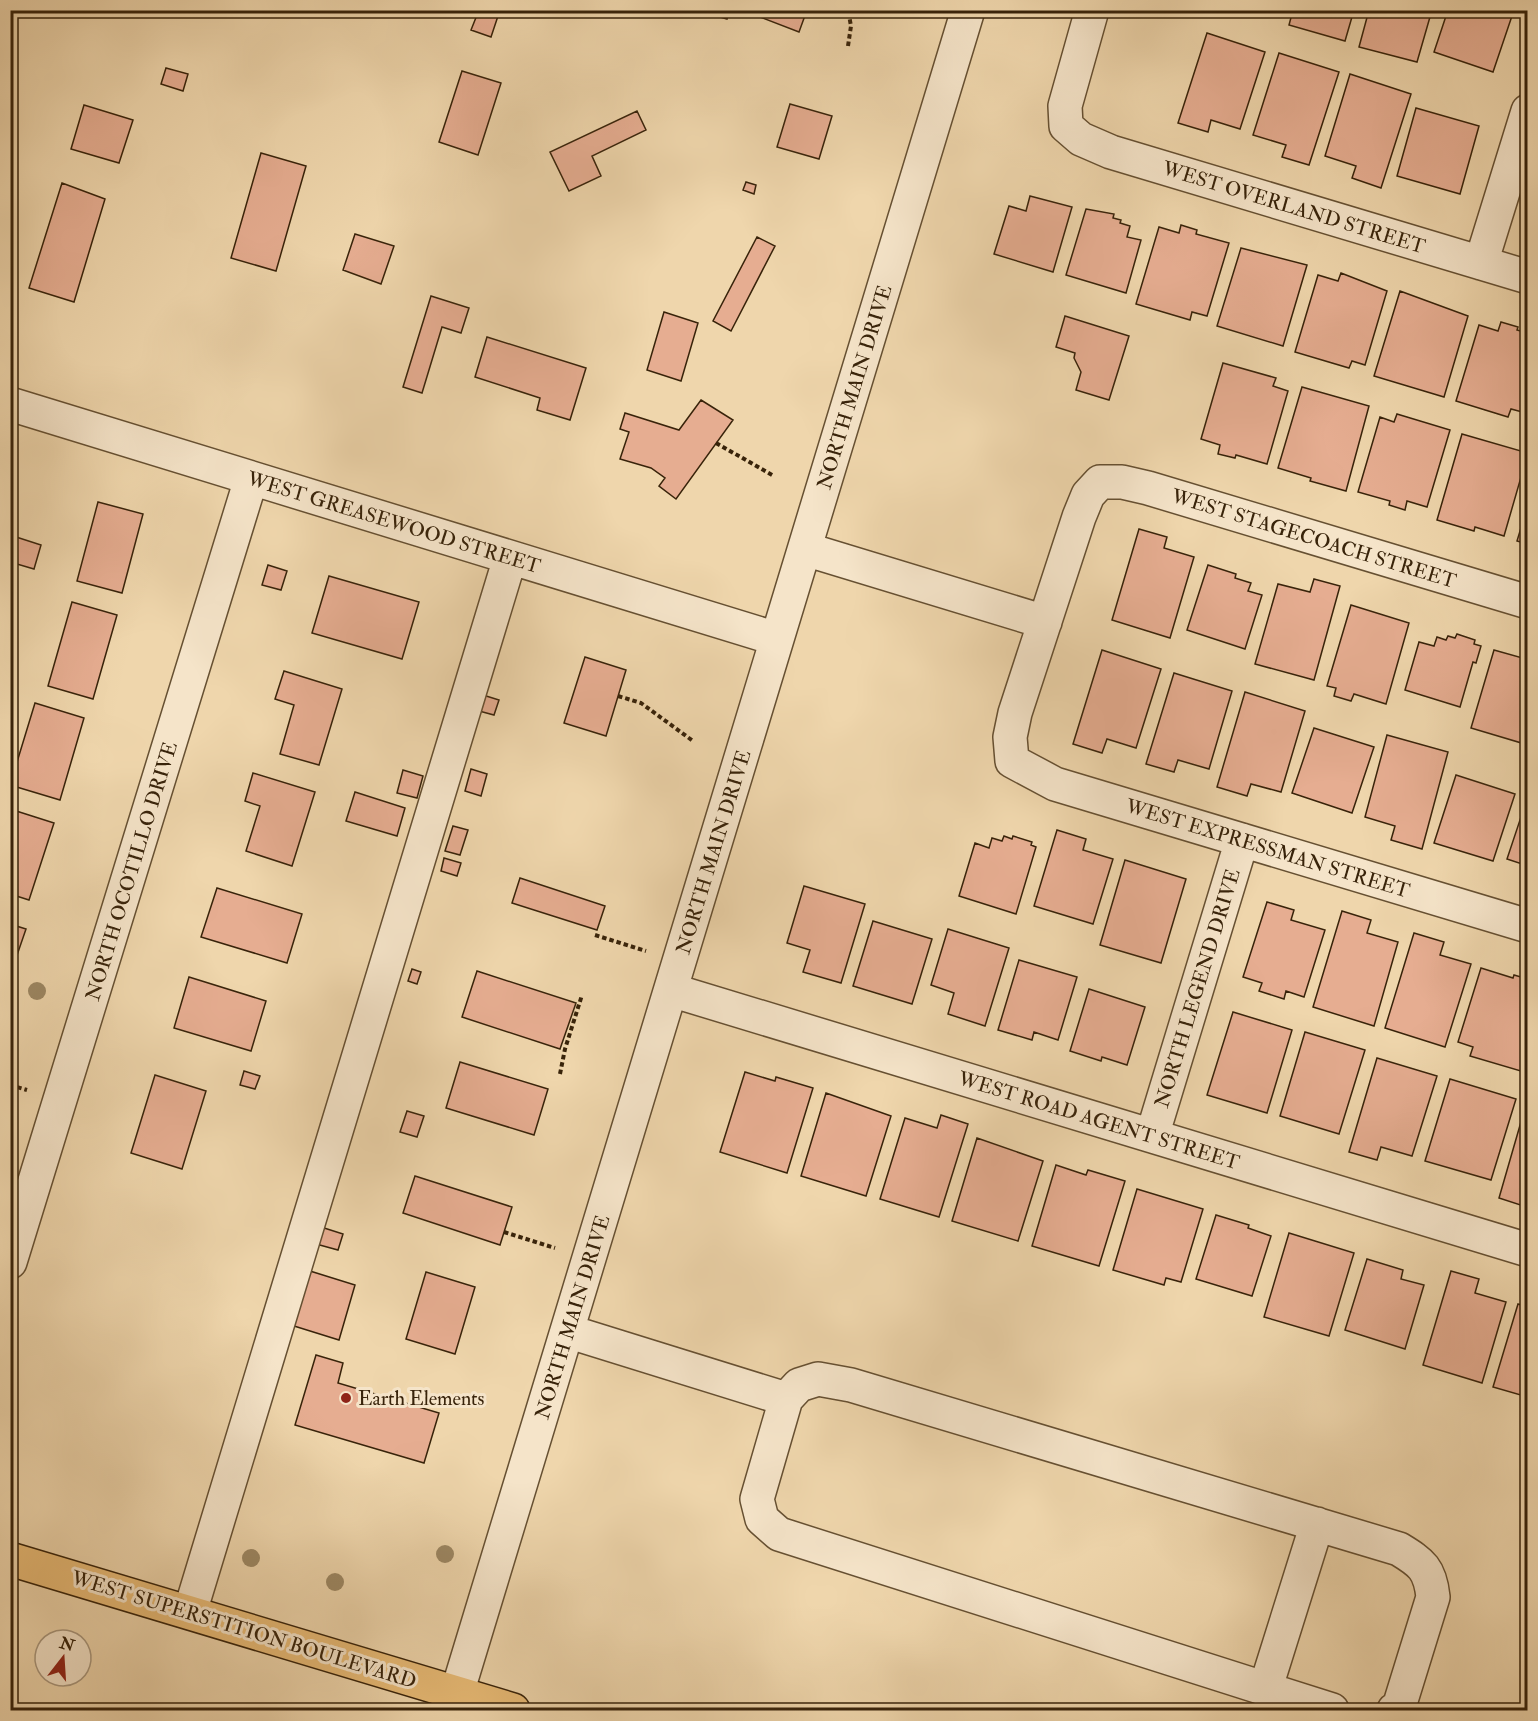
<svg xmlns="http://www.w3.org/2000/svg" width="1538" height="1721" font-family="'IM FELL Double Pica',serif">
  <rect width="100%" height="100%" fill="#efd6ac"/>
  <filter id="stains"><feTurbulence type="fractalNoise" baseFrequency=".00333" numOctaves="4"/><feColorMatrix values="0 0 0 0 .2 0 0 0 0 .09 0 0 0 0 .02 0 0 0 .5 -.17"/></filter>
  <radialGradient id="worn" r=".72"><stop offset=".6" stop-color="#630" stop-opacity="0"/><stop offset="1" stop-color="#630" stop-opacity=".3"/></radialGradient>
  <path fill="#e6ad91" stroke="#38230a" stroke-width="1.5" d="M479 10 498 16 491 37 471 30Z
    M697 10H730L727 19Z
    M762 10H807L799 32 760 17Z
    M1293 10H1354L1345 41 1289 25Z
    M1369 10H1432L1417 62 1359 47Z
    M1448 10H1514L1493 72 1434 52Z
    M1207 33 1265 52 1240 129 1211 120 1208 132 1178 123Z
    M1279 53 1339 72 1309 165 1282 157 1286 145 1253 135Z
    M166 68 188 74 183 91 161 84Z
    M462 71 501 83 478 155 439 142Z
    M1350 74 1411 94 1381 188 1352 178 1356 166 1325 156Z
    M790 104 832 116 819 159 777 147Z
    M84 105 133 120 119 163 71 149Z
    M1416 108 1479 126 1460 194 1397 176Z
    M637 111 646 130 592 156 601 176 569 191 550 152Z
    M261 153 306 166 276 271 231 258Z
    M746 182 756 185 754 194 743 190Z
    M62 183 105 199 74 302 29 288Z
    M1030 196 1072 207 1053 272 994 254 1009 206 1026 211Z
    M1086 209 1114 214 1113 218 1121 220 1120 223 1130 226 1127 237 1141 240 1126 293 1066 275Z
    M1181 225 1197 230 1196 234 1229 243 1207 316 1192 312 1190 320 1136 304 1159 227 1179 233Z
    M355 234 394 246 381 284 343 270Z
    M757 237 775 246 731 331 713 321Z
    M1241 248 1307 265 1283 346 1217 326Z
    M1341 273 1387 291 1365 365 1352 361 1349 368 1295 352 1318 275 1338 281Z
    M1400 291 1468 316 1444 397 1374 376Z
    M431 296 469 308 461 333 442 327 422 393 403 387Z
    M664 312 698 323 681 381 647 370Z
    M1065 316 1129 336 1109 400 1076 390 1081 372 1074 358 1075 353 1056 347Z
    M1501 322 1518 327 1517 330 1528 333V407L1526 413 1511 409 1508 417 1456 401 1479 325 1498 331Z
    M487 337 586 368 570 420 537 410 540 398 475 377Z
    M1223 363 1276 378 1273 386 1288 391 1267 464 1236 455 1235 458 1218 454 1220 445 1201 439Z
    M1302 387 1369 406 1346 491 1310 481 1311 478 1278 468Z
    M701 400 733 420 676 499 659 486 665 478 651 468 620 459 629 432 620 429 625 413 679 430Z
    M1397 414 1450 430 1427 507 1407 501 1405 510 1389 505 1390 501 1358 492 1380 417 1394 422Z
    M1462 434 1528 453 1504 536 1475 527 1474 531 1437 520Z
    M98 502 143 514 122 593 77 581Z
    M1528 505V544L1517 541Z
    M1139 529 1167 537 1164 548 1194 557 1170 638 1112 620Z
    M10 535 41 545 34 569 10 562Z
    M268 565 287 571 281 590 262 585Z
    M1208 565 1236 574 1235 578 1251 583 1248 591 1262 595 1245 649 1187 630Z
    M329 576 419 602 402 659 312 633Z
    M1314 579 1340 586 1314 680 1255 664 1278 584 1310 592Z
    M72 602 117 615 93 699 48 686Z
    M1351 605 1409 623 1386 704 1354 694 1351 701 1334 696 1336 688 1327 686Z
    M1457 634 1475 640 1474 644 1481 646 1476 663 1473 662 1460 707 1405 690 1419 642 1434 646 1437 637 1446 640 1448 636 1455 638Z
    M1102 650 1161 669 1136 748 1107 739 1102 753 1073 744Z
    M1494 650 1526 659 1528 653V745L1471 728Z
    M585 657 626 670 606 736 564 723Z
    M284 671 342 689 319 765 280 754 294 705 275 699Z
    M1174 673 1232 691 1209 769 1178 760 1174 772 1146 764Z
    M1245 692 1305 711 1281 792 1251 784 1247 796 1217 787Z
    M483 695 499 700 494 715 479 711Z
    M35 703 84 718 60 800 10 785Z
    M1314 728 1374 747 1352 813 1292 793Z
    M1387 735 1448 752 1422 849 1391 840 1395 826 1365 817Z
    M471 769 487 774 481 796 465 791Z
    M403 770 423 776 417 798 397 793Z
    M253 773 315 792 292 866 246 851 260 806 245 801Z
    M1456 775 1515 794 1493 861 1434 843Z
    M355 792 405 808 397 836 346 821Z
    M1528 796V866L1507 859Z
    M10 809 54 823 29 900 10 894Z
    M453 826 468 830 460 855 445 851Z
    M1057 830 1086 839 1083 850 1113 859 1093 924 1034 906Z
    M1004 836 1012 839 1013 836 1032 842 1031 845 1036 847 1016 914 959 896 975 843 989 848 992 838 1002 841Z
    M444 858 461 863 457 876 441 871Z
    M1125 860 1186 879 1161 963 1100 945Z
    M520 878 605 906 597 930 512 903Z
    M804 886 865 904 841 983 803 972 810 950 787 943Z
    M217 888 302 914 287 963 201 937Z
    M1267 902 1294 910 1291 920 1325 930 1304 997 1286 991 1284 999 1259 991 1262 983 1243 977Z
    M1342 911 1371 920 1367 933 1398 942 1374 1026 1313 1007Z
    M873 921 932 939 912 1004 853 986Z
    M10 924 26 929 15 961 10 959Z
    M948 929 1009 948 985 1026 948 1014 954 993 931 985Z
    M1414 933 1444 942 1440 955 1471 964 1445 1047 1385 1028Z
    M1019 960 1077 977 1058 1040 1034 1032 1032 1040 998 1030Z
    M1481 968 1513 978 1514 975 1528 979V1073L1470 1056 1473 1047 1458 1042Z
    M412 969 421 972 417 984 408 981Z
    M477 971 576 1003 560 1049 462 1017Z
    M189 977 266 1001 251 1051 174 1028Z
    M1089 989 1145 1007 1127 1065 1102 1057 1101 1061 1070 1051Z
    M1233 1012 1292 1030 1267 1113 1207 1095Z
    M1305 1032 1365 1050 1339 1134 1280 1116Z
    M1377 1058 1437 1076 1412 1156 1381 1147 1377 1160 1349 1152Z
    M460 1062 548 1089 534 1135 446 1108Z
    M244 1071 260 1076 255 1089 240 1085Z
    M745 1072 775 1081 776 1077 813 1088 787 1173 720 1152Z
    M155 1075 206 1091 182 1169 131 1153Z
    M1450 1079 1516 1099 1491 1180 1425 1161Z
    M826 1093 891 1116 866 1196 801 1176Z
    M1527 1101H1528L1527 1207 1499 1198Z
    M407 1111 424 1116 417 1137 400 1132Z
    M941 1115 968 1124 939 1217 880 1199 905 1118 937 1128Z
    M977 1138 1043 1161 1018 1241 952 1221Z
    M1056 1165 1086 1175 1088 1170 1125 1181 1099 1266 1032 1246Z
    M415 1176 512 1207 500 1245 403 1213Z
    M1137 1189 1203 1209 1181 1282 1166 1278 1164 1285 1113 1270Z
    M1216 1215 1249 1225 1248 1228 1271 1236 1252 1296 1196 1279Z
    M321 1227 343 1234 338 1250 316 1244Z
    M1289 1233 1354 1253 1329 1336 1264 1317Z
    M1367 1259 1403 1270 1401 1279 1424 1285 1405 1349 1345 1330Z
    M310 1271 355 1285 339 1340 294 1326Z
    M1451 1271 1479 1279 1475 1293 1506 1302 1482 1383 1423 1365Z
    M426 1272 475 1287 455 1354 406 1339Z
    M1518 1304 1528 1307V1397L1493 1387Z
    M316 1355 343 1363 338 1383 439 1413 424 1463 295 1425Z"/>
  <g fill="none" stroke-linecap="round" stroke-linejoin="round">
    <defs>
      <path id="minor" d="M1092 10 1065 106 1066 126 1081 139 1111 152 1528 277
        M1481 263 1528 111
        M10 404 777 639
        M805 549 1045 622
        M1528 602 1148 488 1122 482H1100L1088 495 1079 517 1015 713 1010 737 1012 761 1055 784 1528 926
        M671 990 1528 1250
        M1152 1136 1242 840
        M10 1262 251 479
        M567 1331 786 1399
        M190 1612 510 558
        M1265 1690 1317 1524
        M457 1693 968 10
        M1332 1710 779 1534 762 1519 757 1499 786 1399 799 1385 818 1379 851 1385 1399 1549C1422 1563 1430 1569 1433 1597L1399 1707 1394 1710"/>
      <path id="major" d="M10 1559 513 1710"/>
    </defs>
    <use href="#minor" stroke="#665032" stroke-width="36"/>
    <use href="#major" stroke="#38230a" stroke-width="36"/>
    <path stroke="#38230a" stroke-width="4" stroke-dasharray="4.5 3" stroke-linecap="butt" d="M848 46 851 26 848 10
      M716 443 774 476
      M618 696 641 703 693 741
      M595 935 646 951
      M560 1074 565 1049 582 995
      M10 1085 27 1090
      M504 1232 555 1248"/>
    <use href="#minor" stroke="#f5e4c9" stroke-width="33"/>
    <use href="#major" stroke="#e8bb76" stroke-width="33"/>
  </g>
  <g fill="#9d8864">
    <circle cx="37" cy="991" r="9"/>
    <circle cx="445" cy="1554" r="9"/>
    <circle cx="251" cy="1558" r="9"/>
    <circle cx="335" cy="1582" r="9"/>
  </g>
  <circle fill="#8f2418" stroke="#f5e4c9" stroke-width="2" cx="346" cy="1398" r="6"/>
  <g text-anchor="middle" stroke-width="6" stroke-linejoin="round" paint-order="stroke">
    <g font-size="20" fill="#38230a" stroke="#f5e4c9">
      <text transform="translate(1294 207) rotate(17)" y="7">WEST OVERLAND STREET</text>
      <text transform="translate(854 387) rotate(-73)" y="7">NORTH MAIN DRIVE</text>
      <text transform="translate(394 522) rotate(17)" y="7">WEST GREASEWOOD STREET</text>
      <text transform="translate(1314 538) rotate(17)" y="7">WEST STAGECOACH STREET</text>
      <text transform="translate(1268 848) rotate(17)" y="7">WEST EXPRESSMAN STREET</text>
      <text transform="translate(713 852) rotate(-73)" y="7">NORTH MAIN DRIVE</text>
      <text transform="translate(131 871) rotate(-73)" y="7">NORTH OCOTILLO DRIVE</text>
      <text transform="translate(1197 988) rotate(-73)" y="7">NORTH LEGEND DRIVE</text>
      <text transform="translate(1099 1120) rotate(17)" y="7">WEST ROAD AGENT STREET</text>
      <text transform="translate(572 1317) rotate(-73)" y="7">NORTH MAIN DRIVE</text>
      <text transform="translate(244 1629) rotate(17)" y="7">WEST SUPERSTITION BOULEVARD</text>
    </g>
    <g font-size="20" fill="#38230a" stroke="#f5e4c9" text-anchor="start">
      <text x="358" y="1405">Earth Elements</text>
    </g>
  </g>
  <rect width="1538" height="1721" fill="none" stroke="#efd6ac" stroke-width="36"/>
  <rect x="12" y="12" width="1514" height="1697" fill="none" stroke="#38230a" stroke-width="3"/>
  <rect x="18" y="18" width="1502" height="1685" fill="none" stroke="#38230a" stroke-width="1.5"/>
  <g transform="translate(63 1658) rotate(17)"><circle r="28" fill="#f5e4c9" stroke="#a9977d" stroke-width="1.5"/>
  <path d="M0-4.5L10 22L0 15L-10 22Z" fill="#8f2418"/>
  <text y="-9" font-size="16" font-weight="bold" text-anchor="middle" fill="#38230a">N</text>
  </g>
  <rect width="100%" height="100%" filter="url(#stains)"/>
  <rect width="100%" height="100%" fill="url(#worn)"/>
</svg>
